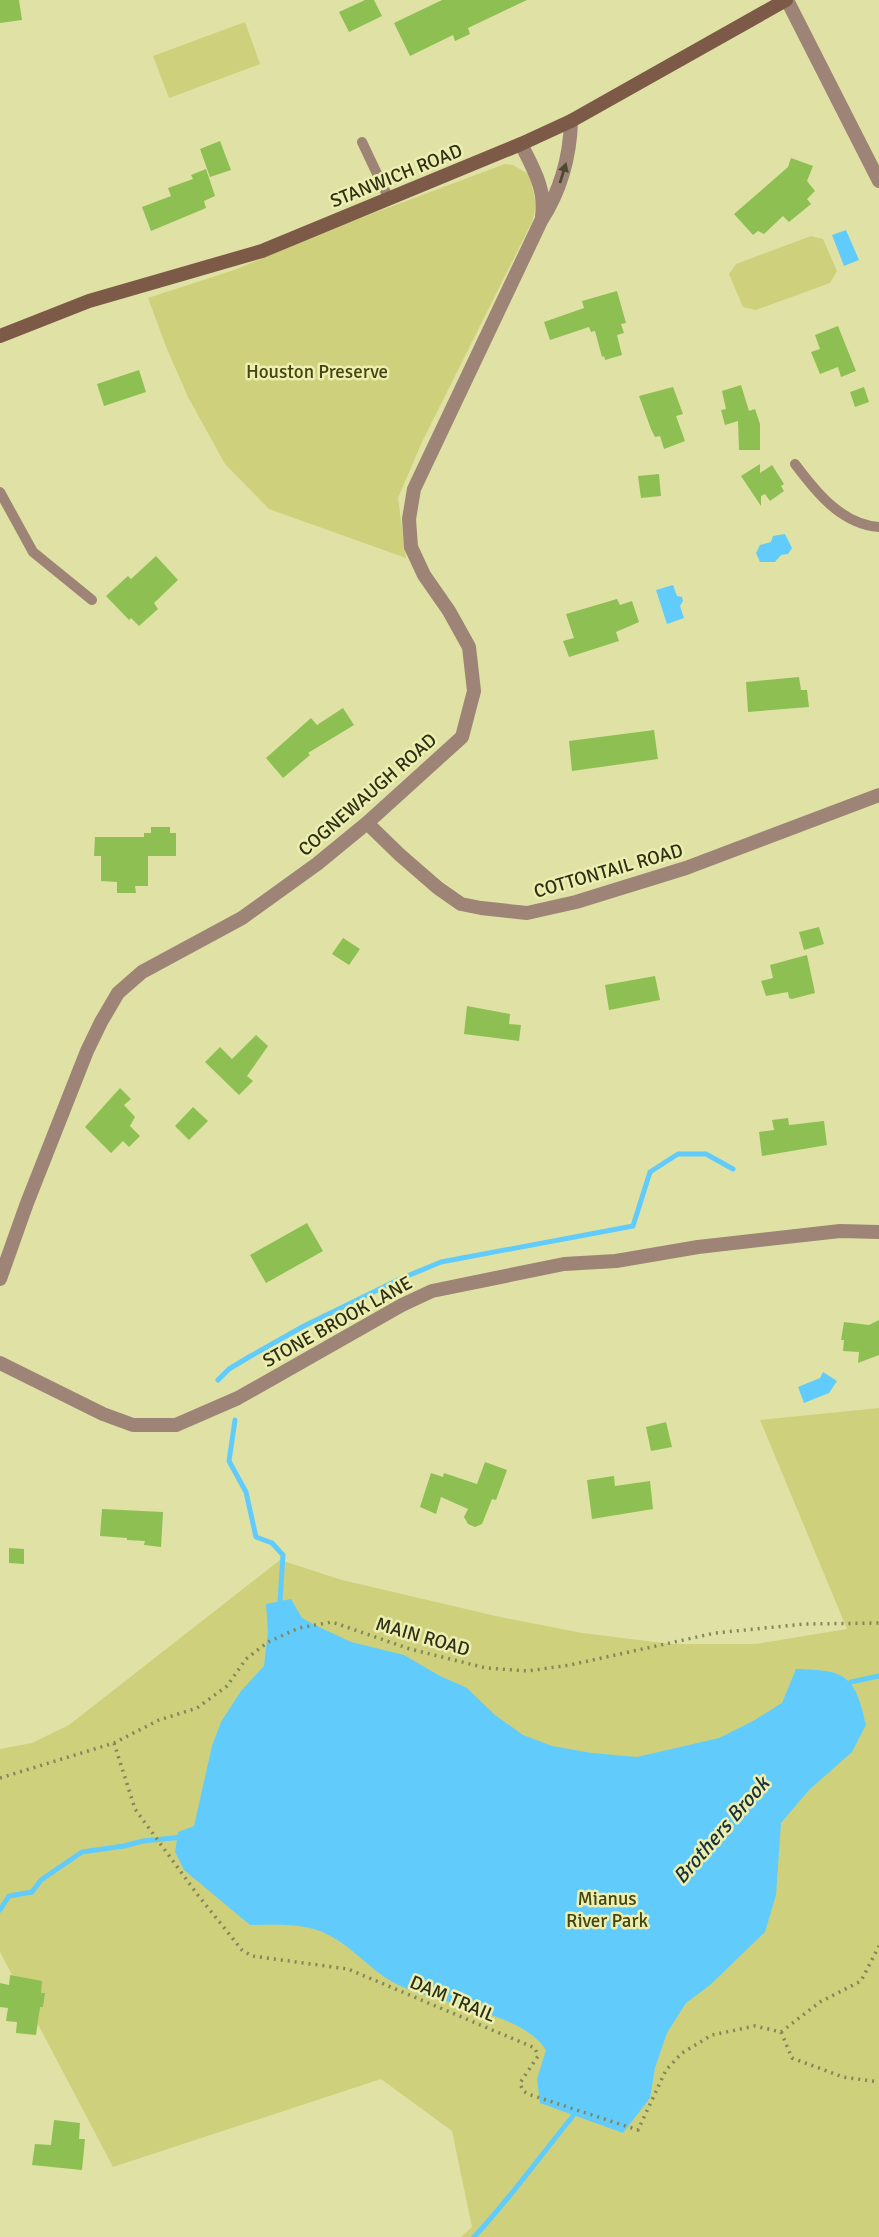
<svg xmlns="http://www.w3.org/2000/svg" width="879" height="2237" font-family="Signika,sans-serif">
  <rect width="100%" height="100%" fill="#dfe2a4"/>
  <path fill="#ced07c" d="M245 22 260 64 169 98 153 56Z
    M505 164 513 165 530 175 536 206 532 222 422 442 398 498 406 558 269 509 225 464 188 397 167 349 148 298 234 270 334 228Z
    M811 236 823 239 837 271 830 283 756 310 743 307 729 274 736 264Z
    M879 1408V2237H461L472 2227 452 2131 381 2079 113 2167 0 1952V1749L32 1743 69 1725 280 1560 342 1580 500 1617 582 1633 671 1644H756L847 1629 760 1420Z"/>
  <path fill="#61ccfb" d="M846 230 859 260 844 266 832 235Z
    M785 534 792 548 788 554 781 555 775 562H760L756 553 760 545 771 542 773 536Z
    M673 585 677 596 682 597 683 601 680 606 684 618 667 624 656 590Z
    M823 1372 837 1381 829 1393 804 1403 798 1387 820 1378Z
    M291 1599 302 1618 317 1626 351 1642 404 1655 440 1676 467 1688 495 1715 523 1735 552 1746 592 1753 637 1757 719 1738 753 1721 782 1703 796 1669C846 1670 855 1675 866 1725L852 1752 809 1790 781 1823 776 1895 765 1932 710 1985 686 2003 667 2033 655 2068 650 2098 623 2133 540 2103 537 2079 546 2050C524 2014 442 2004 405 1988 372 1975 353 1944 320 1931 297 1923 274 1925 250 1925L184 1870 175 1852 178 1832 194 1826 212 1746 221 1722 241 1691 264 1666 268 1631 266 1604Z"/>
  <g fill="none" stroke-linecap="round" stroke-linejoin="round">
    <path stroke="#61ccfb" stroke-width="5" d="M218 1380 229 1369 249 1357 304 1326 400 1279 441 1262 633 1226 650 1172 678 1154H706L733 1169
      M235 1420 229 1461 246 1492 256 1537 272 1543 283 1555 280 1601 283 1605
      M846 1687 851 1682 879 1676
      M0 1910 9 1896 32 1892 41 1880 82 1852 124 1846 143 1841 183 1837
      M474 2237C510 2199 540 2156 573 2116V2111"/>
  </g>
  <path fill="#8ebf53" d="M0 0H19L22 20 0 23Z
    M365 0H374L382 16 349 32 339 12Z
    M442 0H527L468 28 470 34 455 41 453 35 410 56 394 23Z
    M220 141 231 170 210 177 200 149Z
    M791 158 813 166 807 181 815 191 807 199 811 204 789 222 783 216 764 234 758 231 753 235 734 214 788 167Z
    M206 169 215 196 204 201 206 208 151 231 142 207 171 196 168 188 193 179 191 175Z
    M617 291 626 323 621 324 624 333 617 335 622 355 605 360 604 356 602 357 595 331 591 332 589 327 550 340 544 322 584 308 582 301Z
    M838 326 856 371 841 377 838 367 820 374 811 352 820 349 815 335Z
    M139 370 146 392 104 406 97 384Z
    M741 385 749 411 755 409 760 424V450H739L738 421 725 425 721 410 726 409 722 391Z
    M673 387 683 414 676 416 685 441 664 449 660 436 655 437 651 429 639 396Z
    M864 387 869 402 855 407 850 392Z
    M760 464V473L772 465 784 484 781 486 784 491 770 501 765 494 761 496V506L741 476Z
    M659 474 661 496 641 498 638 476Z
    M156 556 178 580 154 603 158 609 139 626 131 618 129 620 106 596 128 576 131 579Z
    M617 599 620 605 632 601 639 622 616 632 619 641 569 657 563 641 574 638 566 614Z
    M799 677 801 690H807L809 707 748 712 746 682Z
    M343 708 354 725 308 753 310 755 283 778 266 758 311 718 317 725Z
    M654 730 658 759 572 771 569 741Z
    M151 827H170V833H176V856H148V886H135L136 893H117V882L101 881V856H94L95 837H144V833H151Z
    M819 927 824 944 804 950 799 932Z
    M343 938 360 949 349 965 332 954Z
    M807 955 815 993 792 999 789 998 788 992 766 996 761 981 773 978 770 965Z
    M655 976 660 1000 609 1010 605 985Z
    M467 1006 510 1014 509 1024 521 1025 519 1041 464 1034Z
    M256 1035 268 1046 247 1076 253 1081 239 1095 205 1062 220 1047 232 1059Z
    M120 1088 131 1099 124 1105 135 1117 130 1126 140 1136 129 1147 123 1141 111 1153 85 1127Z
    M193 1107 208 1121 189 1140 175 1126Z
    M788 1118 789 1125 824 1121 827 1145 762 1156 759 1132 774 1130 772 1120Z
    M307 1223 323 1251 266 1283 250 1255Z
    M879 1320V1355L858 1363 859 1352 843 1351 844 1340H841L844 1322 869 1325Z
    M666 1422 672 1447 651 1451 646 1427Z
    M485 1462 507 1470 496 1500 492 1499 482 1524 475 1527 468 1524 464 1517 468 1509 441 1497 436 1514 420 1507 431 1473 443 1477 444 1473 477 1484Z
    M614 1476 615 1486 650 1481 653 1509 592 1519 587 1480Z
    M102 1509 163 1512 161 1547 144 1545 145 1541 127 1540V1538L100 1536Z
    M9 1548 24 1549V1564L9 1563Z
    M10 1975 42 1981 41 1993H45L43 2007H40L36 2035 16 2033 17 2022 6 2021 8 2008 0 2007V1983L9 1985Z
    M54 2120 80 2123 79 2139H85L82 2170 32 2165 35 2144 51 2145Z"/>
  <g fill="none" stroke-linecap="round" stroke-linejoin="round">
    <path stroke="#83855a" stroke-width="3.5" stroke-dasharray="2 5" stroke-linecap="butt" d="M114 1743 135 1809 197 1894 242 1950 252 1956 348 1969 535 2048 538 2056 520 2083 523 2091 528 2094 638 2130 666 2070 682 2053 712 2035 755 2026 781 2032
      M0 1778 114 1743 159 1720 197 1708 227 1686 246 1659 268 1642 299 1628 332 1622 410 1649 486 1668 528 1671 570 1665 715 1633 805 1624 879 1623
      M781 2032 820 2002 861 1981 879 1946
      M781 2032 792 2058 843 2077 879 2082"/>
    <path stroke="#9d8477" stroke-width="10" d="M362 142 389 199
      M795 464C816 492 841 524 879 527
      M0 492 33 552 92 600"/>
    <path stroke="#9d8477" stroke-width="14" d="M787 0 879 181
      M521 144C533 168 546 189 542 216
      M367 823 400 855 438 888 461 904 481 908 527 913 576 902 686 868 879 795
      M0 1279 27 1203 87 1051 101 1022 118 993 142 972 242 918 317 864 367 823 462 737 474 691 469 647 449 611 424 575 411 547 409 519 414 489 541 221C561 190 570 158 571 121
      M0 1363 103 1414 133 1425H176L238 1398 402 1305 432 1291 564 1264 616 1261 698 1247 840 1231 879 1232"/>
    <path stroke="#7c5a47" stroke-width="14" d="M0 336 89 301 262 251 521 144 571 121 786 0"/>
  </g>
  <defs><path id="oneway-solid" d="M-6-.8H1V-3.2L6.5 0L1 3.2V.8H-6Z" transform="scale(1.75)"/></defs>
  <use fill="#4f4833" href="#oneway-solid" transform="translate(563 173) rotate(-73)"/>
  <g text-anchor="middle" stroke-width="5" stroke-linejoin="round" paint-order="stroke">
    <g font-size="19" fill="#2e2f16" stroke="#ecefb0">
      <text transform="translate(396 175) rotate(-22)" y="7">STANWICH ROAD</text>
      <text transform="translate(367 794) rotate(-41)" y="7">COGNEWAUGH ROAD</text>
      <text transform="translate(608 870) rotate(-16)" y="7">COTTONTAIL ROAD</text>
      <text transform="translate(337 1321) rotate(-29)" y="7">STONE BROOK LANE</text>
      <text transform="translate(423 1636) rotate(16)" y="7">MAIN ROAD</text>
      <text transform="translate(453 1998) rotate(23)" y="7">DAM TRAIL</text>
    </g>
    <g font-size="19" fill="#444510" stroke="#ecefb0">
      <text x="317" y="378">Houston Preserve</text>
      <text x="607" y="1905">Mianus<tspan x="607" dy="22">River Park</tspan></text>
    </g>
    <g font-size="21" font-style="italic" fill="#19313c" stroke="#ecefb0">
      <text transform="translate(721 1830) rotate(-49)" y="7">Brothers Brook</text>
    </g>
  </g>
</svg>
